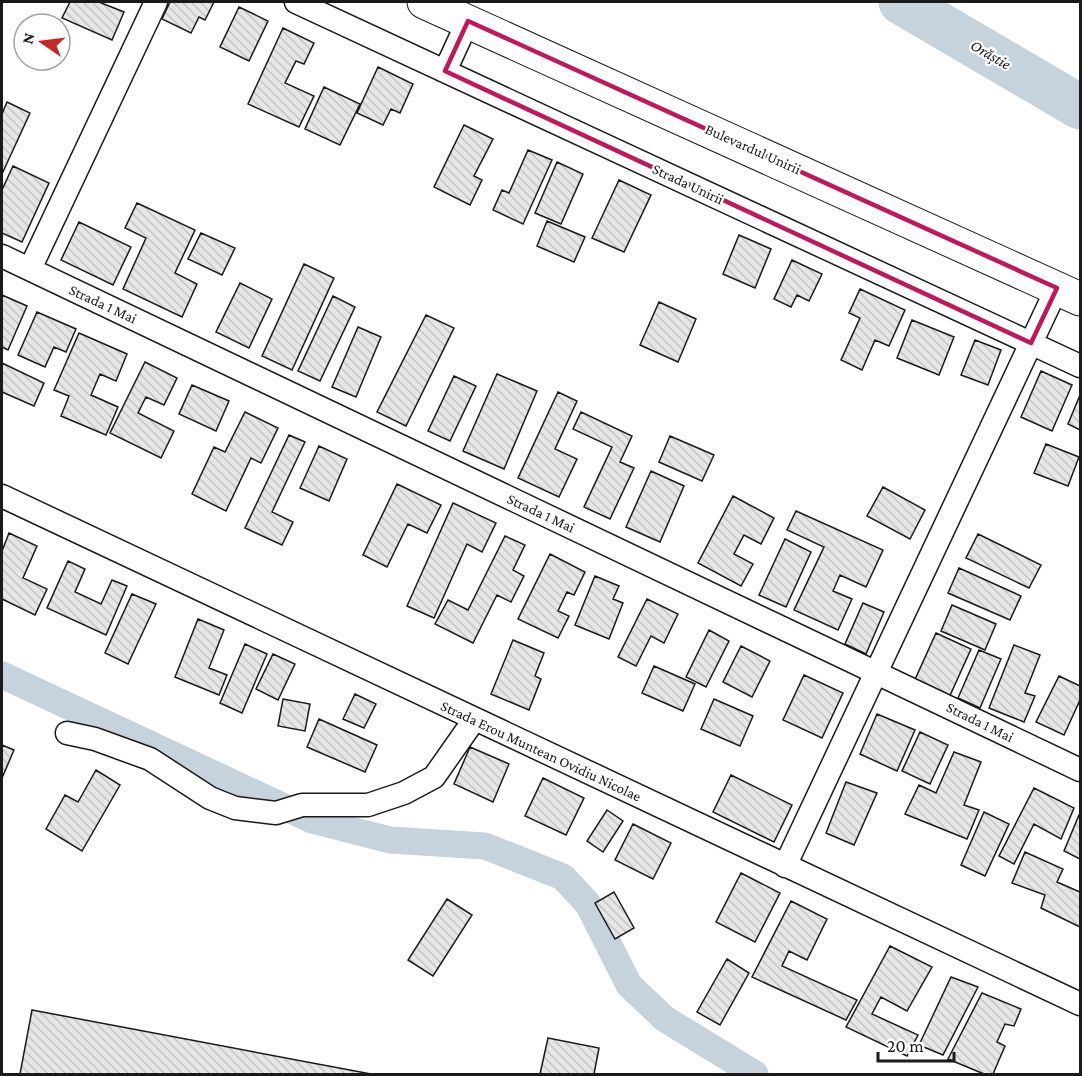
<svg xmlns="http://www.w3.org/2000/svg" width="1082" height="1076" font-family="'Crimson Pro',serif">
  <defs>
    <pattern id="building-back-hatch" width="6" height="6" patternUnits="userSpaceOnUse" patternTransform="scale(1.5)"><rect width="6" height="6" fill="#e6e6e6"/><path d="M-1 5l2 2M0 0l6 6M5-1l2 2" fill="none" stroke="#c5c5c5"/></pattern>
  </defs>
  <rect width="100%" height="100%" fill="#fff"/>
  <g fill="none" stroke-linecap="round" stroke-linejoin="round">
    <path stroke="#c6d2dc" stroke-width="27" d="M2 675 312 820 390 840 485 846 563 877 588 904 629 985 665 1019 755 1074"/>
    <path stroke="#c6d2dc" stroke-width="45" d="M901 2 1080 107"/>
  </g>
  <path fill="url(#building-back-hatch)" stroke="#1a1a1a" stroke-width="1.5" d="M70 2H99L124 12 112 40 62 18Z
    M170 2H214L205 20 199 17 191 33 162 19Z
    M239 7 268 21 249 61 220 47Z
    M283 28 314 43 304 64 296 61 285 83 314 96 299 127 248 104Z
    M378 67 413 84 400 113 391 109 383 125 357 113Z
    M324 87 360 104 340 145 305 129Z
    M7 102 30 113 2 174V114Z
    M464 125 493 139 474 176 482 180 470 205 434 187Z
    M528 150 552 160 523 224 493 210 502 190 509 193Z
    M557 162 583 174 561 224 535 213Z
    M13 166 49 183 22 242 2 233V190Z
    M619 180 651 195 624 252 592 238Z
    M137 203 195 230 175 273 197 284 182 317 123 289 146 238 125 228Z
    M547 221 585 237 574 262 537 246Z
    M79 222 131 247 113 285 61 260Z
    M201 233 235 248 222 275 188 259Z
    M739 235 771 249 755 288 723 274Z
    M792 260 822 274 809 301 797 295 791 307 774 299Z
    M304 264 334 278 292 370 262 356Z
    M240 283 272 299 249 348 216 332Z
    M860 289 905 310 889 346 875 340 862 370 841 360 860 318 849 313Z
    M2 295 27 306 8 350 2 347Z
    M333 296 355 307 320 381 298 371Z
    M659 302 696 319 678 362 640 345Z
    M37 312 76 329 66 352 54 347 45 367 18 355Z
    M426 315 454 328 406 426 377 412Z
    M912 320 954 337 939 375 897 358Z
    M358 327 381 337 356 397 332 387Z
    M79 333 127 354 116 381 100 374 91 395 118 407 106 435 61 416 69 396 54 390Z
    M975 340 1001 350 988 385 961 375Z
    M145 362 177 378 164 405 146 397 138 413 174 431 161 458 110 433Z
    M2 363 44 383 34 406 2 392Z
    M1041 371 1072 385 1052 431 1021 417Z
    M497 374 537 391 504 469 463 451Z
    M454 376 476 386 450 441 428 431Z
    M192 385 229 401 216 431 179 414Z
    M558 392 577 401 555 449 577 459 559 497 518 478Z
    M1080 395V430L1068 424Z
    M245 412 278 428 261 463 251 458 226 511 192 494 214 447 225 452Z
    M581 412 632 436 620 462 634 468 610 519 584 507 612 447 573 429Z
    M289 435 305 442 272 512 293 522 282 545 245 528Z
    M670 436 714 455 702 481 659 462Z
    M1046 444 1079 457 1068 486 1034 473Z
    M319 446 347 459 329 501 300 488Z
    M651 471 684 486 660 542 626 527Z
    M397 484 441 505 427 533 408 524 387 567 363 555Z
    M883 487 925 510 910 539 867 516Z
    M733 496 774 518 761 544 744 535 734 554 753 564 741 586 698 563Z
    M453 503 496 523 482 552 467 544 434 618 407 606Z
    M796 511 883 550 866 587 840 575 833 591 852 599 838 630 794 610 824 547 787 530Z
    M9 533 37 546 23 578 47 589 35 615 2 599V551Z
    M978 534 1041 565 1029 588 966 558Z
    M505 536 525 545 513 570 524 576 511 602 497 595 473 643 435 624 448 600 468 610Z
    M785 539 811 552 786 607 759 595Z
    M550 554 585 572 574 595 567 592 558 611 569 616 558 638 518 619Z
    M68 561 85 569 75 592 101 604 112 580 127 586 106 635 47 608Z
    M959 568 1021 596 1010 620 948 593Z
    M595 576 619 586 613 599 623 603 609 639 575 625Z
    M132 594 156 604 128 664 105 653Z
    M647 599 678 614 664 643 651 636 636 666 618 657Z
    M863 603 884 612 866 654 845 644Z
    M952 605 996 624 985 650 941 631Z
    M198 619 224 630 209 668 227 675 219 695 175 677Z
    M709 630 729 641 706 687 686 677Z
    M936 633 971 649 948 700 913 684Z
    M513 640 544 653 535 676 541 679 529 710 491 694Z
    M245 644 267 654 242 713 220 703Z
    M1014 645 1040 655 1025 693 1035 696 1024 722 989 708Z
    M741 646 770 661 752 697 723 682Z
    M979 650 1001 659 980 708 958 698Z
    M273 654 295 664 278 700 256 689Z
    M654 666 695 684 683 711 642 693Z
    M804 675 843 693 822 738 783 720Z
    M1059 676 1080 686V700L1064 735 1036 722Z
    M355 694 376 704 364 728 343 719Z
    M283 699 310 704 305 731 278 726Z
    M714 699 753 716 740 746 701 729Z
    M877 714 915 730 897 771 860 754Z
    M319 719 377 745 365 772 307 747Z
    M920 732 948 745 930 784 902 771Z
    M2 745 14 750 2 778Z
    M470 747 509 764 493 802 454 784Z
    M954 752 981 762 964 805 979 810 967 839 905 814 919 785 936 793Z
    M96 770 120 785 82 851 46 829 65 795 78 802Z
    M731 775 792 805 774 842 713 812Z
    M543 778 584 798 566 835 525 816Z
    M846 782 877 793 854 845 826 833Z
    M1034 788 1074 808 1061 839 1034 824 1014 864 999 856Z
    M607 810 623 821 603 852 587 841Z
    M984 812 1009 824 985 876 961 865Z
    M1079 815H1080V859L1064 851Z
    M633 824 671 843 653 879 615 860Z
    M1025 852 1063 869 1057 882 1080 892V927L1041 908 1045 895 1012 883Z
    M741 873 780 893 755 942 716 922Z
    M614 892 634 928 615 939 595 903Z
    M447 899 472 915 433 976 408 960Z
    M791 901 827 919 807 960 789 951 782 966 857 1000 846 1020 752 977Z
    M890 946 932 967 907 1011 881 997 872 1014 918 1035 907 1056 846 1027Z
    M727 959 749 973 720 1025 697 1012Z
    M951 977 978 987 943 1055 919 1045Z
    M982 993 1021 1009 1014 1026 1005 1024 997 1042 1005 1046 993 1074H984L948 1059Z
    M32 1010 371 1074H20Z
    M548 1038 599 1048 594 1074H540Z"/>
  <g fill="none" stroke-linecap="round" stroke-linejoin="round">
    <defs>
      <path id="street" d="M296 2 1080 366
        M445 71 468 21
        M2 256 1080 770
        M30 269 156 2
        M2 496 1080 1004
        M67 733 95 739 150 759 210 798 235 808 276 813 302 805H368L404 793 434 777 474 720
        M785 866 1057 288"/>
      <path id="primary" d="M424 2 1080 299"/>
    </defs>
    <use href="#street" stroke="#1a1a1a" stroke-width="25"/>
    <use href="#primary" stroke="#1a1a1a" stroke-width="35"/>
    <use href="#street" stroke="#fff" stroke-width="22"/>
    <use href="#primary" stroke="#fff" stroke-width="33"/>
  </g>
  <path fill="none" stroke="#c2185b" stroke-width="4.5" stroke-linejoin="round" d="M468 21 1057 288 1031 343 445 71Z"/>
  <g text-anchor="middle" stroke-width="4.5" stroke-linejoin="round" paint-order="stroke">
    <g font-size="15" fill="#1a1a1a" stroke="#fff">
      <text transform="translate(753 149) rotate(24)" y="5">Bulevardul Unirii</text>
      <text transform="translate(688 184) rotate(25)" y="5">Strada Unirii</text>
      <text transform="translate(103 304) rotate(25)" y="5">Strada 1 Mai</text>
      <text transform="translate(541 513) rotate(25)" y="5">Strada 1 Mai</text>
      <text transform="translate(980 722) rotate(26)" y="5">Strada 1 Mai</text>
      <text transform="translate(541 751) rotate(25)" y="5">Strada Erou Muntean Ovidiu Nicolae</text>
    </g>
    <g font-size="16" font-style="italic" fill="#1a1a1a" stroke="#fff">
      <text transform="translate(991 54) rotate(30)" y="6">Orăștie</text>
    </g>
  </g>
  <rect width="1082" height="1076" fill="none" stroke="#1a1a1a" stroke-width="6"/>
  <g transform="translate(42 42) rotate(284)"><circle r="28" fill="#ffffff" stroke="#a3a3a3" stroke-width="1.5"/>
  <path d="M0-4.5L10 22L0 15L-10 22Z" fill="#c62828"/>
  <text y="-9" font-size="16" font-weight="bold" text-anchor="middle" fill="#1a1a1a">N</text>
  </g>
  <path d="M878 1052v9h76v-9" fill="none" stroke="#1a1a1a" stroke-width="3"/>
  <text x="887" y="1052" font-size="18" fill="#1a1a1a" stroke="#ffffff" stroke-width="4.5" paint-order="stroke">20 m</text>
</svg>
